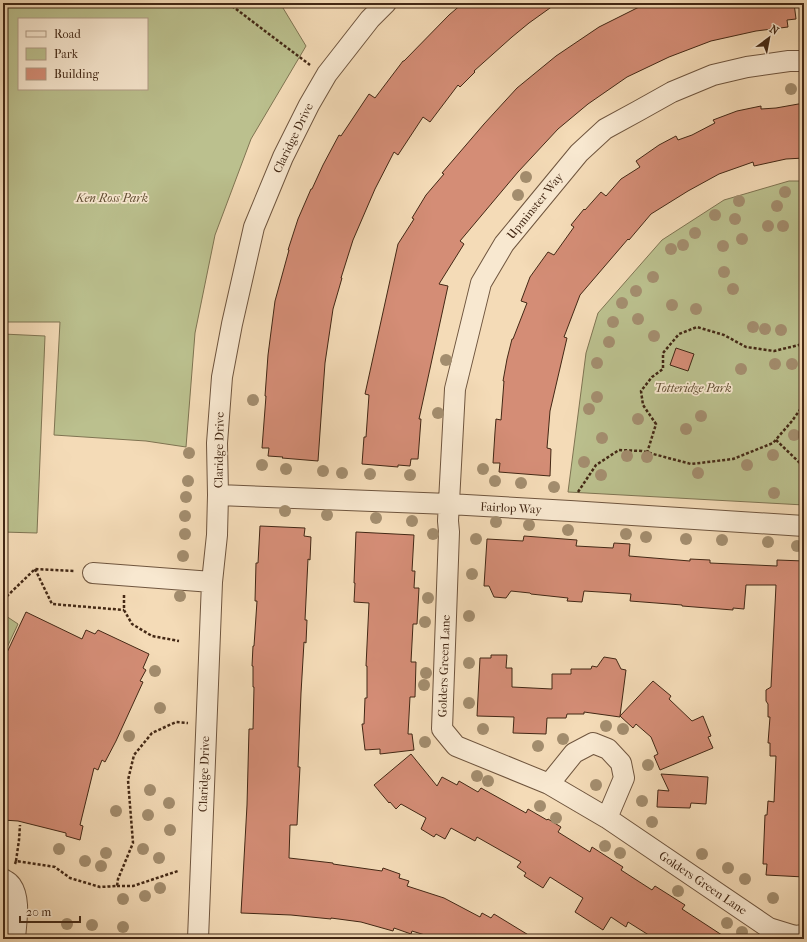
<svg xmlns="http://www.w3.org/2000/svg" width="807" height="942" font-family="'IM FELL French Canon',serif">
  <rect width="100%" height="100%" fill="#f4dbb7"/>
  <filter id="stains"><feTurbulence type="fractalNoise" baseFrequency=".005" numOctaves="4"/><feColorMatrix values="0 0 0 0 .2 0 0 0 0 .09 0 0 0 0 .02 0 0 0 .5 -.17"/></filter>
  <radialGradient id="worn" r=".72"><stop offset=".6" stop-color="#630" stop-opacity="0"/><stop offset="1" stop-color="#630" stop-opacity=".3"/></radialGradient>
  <path fill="#bbc08e" stroke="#7f7452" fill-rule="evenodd" d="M3 3H280L306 46 251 139 215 235 195 333 186 447 146 441 54 435 60 322H3ZM19 19H147V89H19Z
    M789 181H804V505L568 492 586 353 598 313 662 240 724 200Z
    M3 334 45 336 37 533 3 532Z
    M3 614 18 624 3 656Z"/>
  <path fill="#d48d76" stroke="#432815" d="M463 3H557L529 23 512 37 474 71 475 72 460 87 458 85 430 122 423 117 398 155 394 152 375 189 353 240 341 278H342L333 309 325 363 321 418 318 461 282 458 283 457 268 456 269 448H262L266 396H265L268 355 275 301 289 250H288L298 219 311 189H312L323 165 339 135 341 136 369 94 375 98 403 61H404L449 15Z
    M647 3H794L796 19 787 20 788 27 756 31 711 41 669 57 627 77 588 104 558 129 518 172 460 241 464 244 439 284 448 286 419 419H421L418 459H411L410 466 398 465V467L362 464 364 437H366L369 395 365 394 398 244 414 219 412 218 426 195 444 174 442 173 484 124 517 88 556 56 599 27Z
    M804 103V158L786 159 754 166 753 162 719 174 688 191 651 214 629 240 628 239 580 295 564 337 567 338 550 411 547 448 551 449 550 476 499 472 500 463H493L495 432 496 419 501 420 504 381H503L507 359 512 339H513L527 303 521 301 530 277 548 252 554 255 574 227 571 225 584 209 585 210 601 192 606 196 621 179 640 167 636 161 659 145 676 136 678 140 692 135 715 123 713 120 737 111 761 106V109L776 108Z
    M676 348 694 354 688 371 670 365Z
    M260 526 305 528 304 536 311 537 310 560 308 559 305 620H307L306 643 304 642 301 693 298 767H300L297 825H290L289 858 333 863V864L382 871 383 868 400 874 399 878 409 881 407 886 444 898 480 917 482 913 491 918 494 914 535 939H433L428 936 412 931 411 934 394 928 393 931 361 922 331 918V919L291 915 241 913 247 805 249 729H253L254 687H253V666H252L253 646H254L257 601H255L256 563H258Z
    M356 532 414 535 412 571H415L414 588H419L417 624H413L411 662H416L415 697H410L408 734H412L414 750 380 754V749L365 750 362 724H364L365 698H367V666H366L369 603 354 602 355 583H354Z
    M524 536 577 540 576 546 613 548 614 543 630 544 629 556 690 561V559L710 560V563L777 566V560L804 561V877L766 875 767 864H763L765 815H767L768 801 774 802 776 756H770V743H768L770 717H768V704L766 701V690L771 687 776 585H746L744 609 733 608V610L682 606V605L630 601 631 594 584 591 582 602 567 601 568 598 531 594 530 593 511 591 506 598 494 597 489 586H484L487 539 523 541Z
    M26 612 82 639 86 630 95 634 98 630 149 654 143 668 146 670 140 681 143 682 116 741 105 762 102 760 98 770 94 768 80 825 83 826 80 840 66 836V833L18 821 3 820V661Z
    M491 655H507L506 668H512V687L552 689V674H571V669H591L592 666 597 667 604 657 616 659 621 669 626 670 620 716 653 681 671 696 669 699 692 721 703 716 711 736 708 737 713 748 660 770 654 756 658 754 651 737 636 724 633 728 620 716V717L584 712V714H567L566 718H547L546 734 513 733 514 717 477 716 480 658H491Z
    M411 754 437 786 442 777 457 785 459 781 478 792 481 788 526 813 528 809 547 820 548 819 561 827 558 832 590 852 592 847 623 867 621 870 652 890 655 886 685 905 682 909 728 939H655L628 922 626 927 611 917 603 930 575 912 583 898 550 877 543 888 524 876 526 873 517 867 521 862 477 837 475 841 451 828 445 839 436 834 434 837 421 829 426 818 401 804 396 809 390 802 389 803 374 785Z
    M661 774 708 777 706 804 691 803 690 808 657 807 658 790 669 791Z"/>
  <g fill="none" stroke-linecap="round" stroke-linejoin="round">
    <defs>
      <path id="minor" d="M804 61H789L747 67 713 75 672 92 638 111 605 129 579 153 504 244 481 283 455 389 448 521 449 532 442 729 456 746 549 784 607 818 769 928 795 936 804 935
        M218 495 449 504 570 511 804 526
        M93 573 212 582
        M549 784 574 753 593 743 608 749 621 763 624 778 607 818
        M3 879C6 881 9 882 11 885 21 899 16 922 15 939
        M198 939 212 582 217 535 218 495 217 443 222 377 232 324 254 227 283 157 309 105 327 74 370 19 386 3"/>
    </defs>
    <use href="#minor" stroke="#6f553e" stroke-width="22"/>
    <path stroke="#432815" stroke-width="2.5" stroke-dasharray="3 2" stroke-linecap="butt" d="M228 3 310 65
      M776 440 804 467
      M647 453 656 424 643 405 641 391 652 377 663 369V353L679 334 697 327 724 335 746 347 774 351 799 345 804 342
      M578 492 596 465 619 450 642 451 691 464 733 459 773 443 792 421 804 404
      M35 569 52 604 124 610
      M124 595V610L132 624 152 636 179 641
      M3 600 35 569 74 571
      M16 861 19 840 20 825
      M15 864 16 861 55 867 70 878 100 887 117 886 118 879 133 843 128 780 134 755 152 733 176 722 188 723
      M117 886H133L178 871"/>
    <use href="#minor" stroke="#f8e8d0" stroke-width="20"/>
  </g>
  <g fill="#a38d6e">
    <circle cx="791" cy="89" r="6"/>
    <circle cx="526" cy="177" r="6"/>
    <circle cx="785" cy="192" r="6"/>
    <circle cx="518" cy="195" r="6"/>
    <circle cx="739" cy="201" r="6"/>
    <circle cx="777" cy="206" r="6"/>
    <circle cx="715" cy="215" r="6"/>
    <circle cx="735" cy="219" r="6"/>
    <circle cx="768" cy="226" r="6"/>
    <circle cx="783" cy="226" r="6"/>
    <circle cx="695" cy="233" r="6"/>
    <circle cx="742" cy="239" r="6"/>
    <circle cx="683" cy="245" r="6"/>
    <circle cx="723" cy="246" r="6"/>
    <circle cx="671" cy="249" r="6"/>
    <circle cx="724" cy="272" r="6"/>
    <circle cx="653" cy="277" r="6"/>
    <circle cx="733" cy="289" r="6"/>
    <circle cx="636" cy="291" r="6"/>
    <circle cx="622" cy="303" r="6"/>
    <circle cx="672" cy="305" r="6"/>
    <circle cx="696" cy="309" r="6"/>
    <circle cx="638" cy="319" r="6"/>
    <circle cx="613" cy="322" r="6"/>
    <circle cx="753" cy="327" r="6"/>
    <circle cx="765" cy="329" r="6"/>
    <circle cx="781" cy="330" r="6"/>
    <circle cx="654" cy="336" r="6"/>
    <circle cx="609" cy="342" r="6"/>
    <circle cx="446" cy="360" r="6"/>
    <circle cx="597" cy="363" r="6"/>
    <circle cx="775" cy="364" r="6"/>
    <circle cx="792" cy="364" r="6"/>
    <circle cx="741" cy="369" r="6"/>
    <circle cx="597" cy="397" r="6"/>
    <circle cx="253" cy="400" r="6"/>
    <circle cx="589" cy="409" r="6"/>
    <circle cx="438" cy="413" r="6"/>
    <circle cx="701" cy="416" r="6"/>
    <circle cx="638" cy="419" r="6"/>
    <circle cx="686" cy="429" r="6"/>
    <circle cx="794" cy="435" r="6"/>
    <circle cx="602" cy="438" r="6"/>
    <circle cx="189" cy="453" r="6"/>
    <circle cx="773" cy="455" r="6"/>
    <circle cx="627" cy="456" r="6"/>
    <circle cx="647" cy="457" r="6"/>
    <circle cx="584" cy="462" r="6"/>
    <circle cx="262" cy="465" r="6"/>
    <circle cx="747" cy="465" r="6"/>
    <circle cx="286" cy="469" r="6"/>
    <circle cx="483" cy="469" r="6"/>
    <circle cx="323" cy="471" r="6"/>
    <circle cx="342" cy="473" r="6"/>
    <circle cx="698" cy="473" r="6"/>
    <circle cx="370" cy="474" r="6"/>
    <circle cx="410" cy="475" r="6"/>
    <circle cx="601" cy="475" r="6"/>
    <circle cx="188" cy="481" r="6"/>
    <circle cx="495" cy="481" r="6"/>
    <circle cx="521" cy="483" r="6"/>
    <circle cx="554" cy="487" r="6"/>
    <circle cx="774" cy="493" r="6"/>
    <circle cx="186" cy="497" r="6"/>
    <circle cx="285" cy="511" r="6"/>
    <circle cx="327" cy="515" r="6"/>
    <circle cx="185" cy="516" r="6"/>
    <circle cx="376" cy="518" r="6"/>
    <circle cx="412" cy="521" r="6"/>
    <circle cx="496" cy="522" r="6"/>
    <circle cx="529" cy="525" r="6"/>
    <circle cx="568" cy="530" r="6"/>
    <circle cx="185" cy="534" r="6"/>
    <circle cx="433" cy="534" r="6"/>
    <circle cx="626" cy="534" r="6"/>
    <circle cx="646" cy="537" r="6"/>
    <circle cx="476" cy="539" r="6"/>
    <circle cx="686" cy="539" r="6"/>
    <circle cx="722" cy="540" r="6"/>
    <circle cx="768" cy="542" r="6"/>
    <circle cx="797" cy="546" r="6"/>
    <circle cx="183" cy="556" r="6"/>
    <circle cx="472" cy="574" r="6"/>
    <circle cx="180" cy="596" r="6"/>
    <circle cx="428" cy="598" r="6"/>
    <circle cx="469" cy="616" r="6"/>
    <circle cx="425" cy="622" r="6"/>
    <circle cx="469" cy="663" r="6"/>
    <circle cx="155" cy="671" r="6"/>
    <circle cx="426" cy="673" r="6"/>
    <circle cx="424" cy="685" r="6"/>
    <circle cx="469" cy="703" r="6"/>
    <circle cx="160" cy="708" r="6"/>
    <circle cx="606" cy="726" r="6"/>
    <circle cx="483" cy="729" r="6"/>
    <circle cx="623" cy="729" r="6"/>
    <circle cx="129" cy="736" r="6"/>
    <circle cx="563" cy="739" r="6"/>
    <circle cx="425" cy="742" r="6"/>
    <circle cx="538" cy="746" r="6"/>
    <circle cx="648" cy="765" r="6"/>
    <circle cx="477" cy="776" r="6"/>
    <circle cx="488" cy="781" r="6"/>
    <circle cx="596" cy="785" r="6"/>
    <circle cx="150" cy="790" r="6"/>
    <circle cx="642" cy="801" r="6"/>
    <circle cx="169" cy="803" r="6"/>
    <circle cx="540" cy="806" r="6"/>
    <circle cx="116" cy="811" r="6"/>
    <circle cx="148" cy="815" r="6"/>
    <circle cx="556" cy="818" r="6"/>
    <circle cx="652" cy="822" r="6"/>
    <circle cx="170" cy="830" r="6"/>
    <circle cx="605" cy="846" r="6"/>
    <circle cx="59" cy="849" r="6"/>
    <circle cx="143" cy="849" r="6"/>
    <circle cx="106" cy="853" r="6"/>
    <circle cx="620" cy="853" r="6"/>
    <circle cx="702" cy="854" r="6"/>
    <circle cx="159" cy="858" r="6"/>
    <circle cx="85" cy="861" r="6"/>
    <circle cx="101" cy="866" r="6"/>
    <circle cx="728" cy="868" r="6"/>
    <circle cx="745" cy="879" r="6"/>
    <circle cx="160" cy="888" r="6"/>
    <circle cx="678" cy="891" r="6"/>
    <circle cx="145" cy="896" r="6"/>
    <circle cx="773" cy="898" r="6"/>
    <circle cx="123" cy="899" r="6"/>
    <circle cx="727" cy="923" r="6"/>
    <circle cx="67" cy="924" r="6"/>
    <circle cx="92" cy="925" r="6"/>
    <circle cx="123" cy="927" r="6"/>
    <circle cx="742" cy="932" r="6"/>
  </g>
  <g text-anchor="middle" stroke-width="3.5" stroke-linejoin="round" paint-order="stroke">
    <g font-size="12" fill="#432815" stroke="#f8e8d0">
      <text transform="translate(293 138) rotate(-64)" y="4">Claridge Drive</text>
      <text transform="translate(535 206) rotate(-51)" y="4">Upminster Way</text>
      <text transform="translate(219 450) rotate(-89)" y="4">Claridge Drive</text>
      <text transform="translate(511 508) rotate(3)" y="4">Fairlop Way</text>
      <text transform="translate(444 666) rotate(-88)" y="4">Golders Green Lane</text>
      <text transform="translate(204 774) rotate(-88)" y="4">Claridge Drive</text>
      <text transform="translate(703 883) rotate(34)" y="4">Golders Green Lane</text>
    </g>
    <g font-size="12" font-style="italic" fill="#614e33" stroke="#f8e8d0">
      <text x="112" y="202">Ken Ross Park</text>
      <text x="693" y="392">Totteridge Park</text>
    </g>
  </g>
  <rect width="807" height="942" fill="none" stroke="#f4dbb7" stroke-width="16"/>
  <rect x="4" y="4" width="799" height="934" fill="none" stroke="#432815" stroke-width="2"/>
  <rect x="8" y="8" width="791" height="926" fill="none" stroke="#432815"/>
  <rect x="18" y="18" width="130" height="72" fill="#f8e8d0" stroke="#b09b85"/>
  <rect x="26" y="31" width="20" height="6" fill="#f8e8d0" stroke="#b09b85"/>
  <text x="54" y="38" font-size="12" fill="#432815">Road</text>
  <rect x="26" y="48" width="20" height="12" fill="#bbc08e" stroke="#b09b85"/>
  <text x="54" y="58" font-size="12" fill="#432815">Park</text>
  <rect x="26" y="68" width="20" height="12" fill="#d48d76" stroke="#b09b85"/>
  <text x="54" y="78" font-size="12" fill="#432815">Building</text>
  <g transform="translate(769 38) rotate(32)" stroke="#f8e8d0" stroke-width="3" paint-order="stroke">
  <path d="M0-3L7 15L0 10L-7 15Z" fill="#432815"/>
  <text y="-6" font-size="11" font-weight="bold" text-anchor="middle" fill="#432815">N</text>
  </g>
  <path d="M20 916v6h60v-6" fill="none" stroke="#432815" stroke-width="2"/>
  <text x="26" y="916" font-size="12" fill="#432815" stroke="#f8e8d0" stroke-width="3" paint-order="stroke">20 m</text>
  <rect width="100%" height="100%" filter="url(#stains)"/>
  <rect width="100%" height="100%" fill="url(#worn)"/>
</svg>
